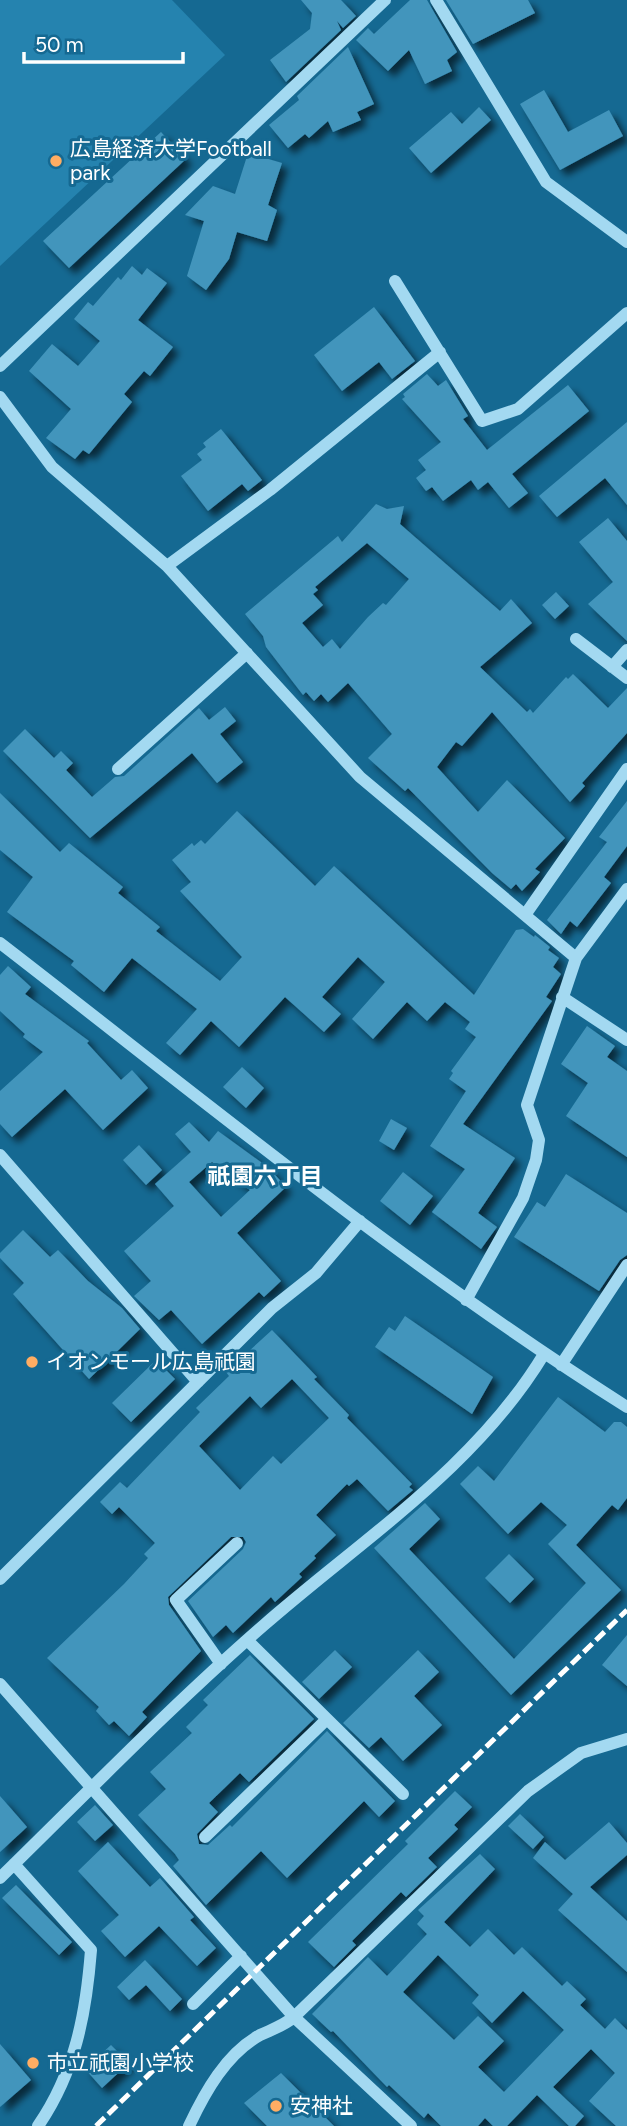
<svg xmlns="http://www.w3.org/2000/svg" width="627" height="2126" font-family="Figtree,'Noto Sans JP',sans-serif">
  <defs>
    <filter id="shadow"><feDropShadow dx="6" dy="6" stdDeviation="3.5" flood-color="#0009"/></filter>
  </defs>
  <rect width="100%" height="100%" fill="#156992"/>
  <path fill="#2583af" d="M0 0H172L225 55 0 266Z"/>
  <path fill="#4395bc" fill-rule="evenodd" filter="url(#shadow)" d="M301 0H341L356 16 343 28 337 21 341 30 286 82 270 60 310 29 312 13Z
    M410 0H427L457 52 447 60 452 71 425 84 409 50 388 71 356 40 368 28 374 34Z
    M446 0H528L535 13 473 44Z
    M348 47 374 104 357 112 361 120 333 132 328 121 309 138 305 134 288 148 269 125 299 100 297 96Z
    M544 90 568 132 609 110 623 136 560 170 520 104Z
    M479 107 491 120 431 173 409 148 451 112 462 124Z
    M161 132 186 159 69 268 43 241Z
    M248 153 282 163 268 205 277 210 267 241 237 232 229 259 206 290 187 276 204 221 185 215 213 186 235 194Z
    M132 266 142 275 147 268 167 283 138 320 173 347 150 376 144 371 124 394 132 402 89 454 83 450 75 459 46 438 71 409 29 371 52 344 78 366 100 341 74 319 88 302 93 306 118 277 121 280Z
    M374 307 415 361 392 379 379 362 342 391 314 355Z
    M427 374 438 386 446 380 468 416 463 419 487 450 568 385 589 411 512 474 528 493 509 508 488 482 478 490 471 480 443 501 432 487 426 491 416 478 426 470 418 460 441 442 402 399 405 397 403 394Z
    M627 422V505L605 478 557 517 539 496Z
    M221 429 262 480 248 491 242 484 208 511 181 476 202 460 197 454 206 447 203 443Z
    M376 504 387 509 404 506 400 524 500 611 511 599 532 623 480 667 527 712 530 709 533 713 566 677 568 679 573 674 608 708 627 688V733L582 783 585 786 570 802 492 712 462 746 456 742 437 767 478 812 507 780 565 838 535 869 540 872 522 891 516 884 511 889 492 873 408 788 405 791 368 758 392 734 348 683 328 702 321 694 314 701 306 692 303 695 266 647 263 636 245 614 338 536 342 542ZM367 543 409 579 386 605 383 603 368 617 340 649 332 639 323 647 302 623 323 605 313 594 318 590 315 587Z
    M608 518 627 541V641L588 604 613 582 579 542Z
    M556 592 569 606 555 619 542 605Z
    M225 707 236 721 220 734 243 762 217 783 192 753 90 838 3 751 25 729 54 758 61 751 73 763 66 770 92 797 115 777 124 776 199 708 209 720Z
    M0 793 60 852 69 843 123 887 118 893 160 927 156 931 220 981 242 957 180 891 191 882 172 860 192 843 194 846 201 840 205 844 237 811 315 886 334 866 474 995 516 930 523 929 534 937 535 935 550 947 548 950 559 958 553 967 561 974 546 997 552 1001 463 1124 515 1158 478 1213 497 1227 481 1249 432 1212 465 1169 430 1146 466 1091 449 1079 453 1073 451 1071 476 1037 465 1029 470 1022 445 1002 427 1021 407 1002 373 1039 352 1019 385 982 358 957 322 997 341 1014 324 1032 285 997 239 1047 211 1021 180 1055 166 1043 197 1009 132 958 104 992 71 965 74 961 7 912 33 877 0 850Z
    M627 801V846L604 877 611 883 577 927 570 921 561 934 547 920 607 842 599 837Z
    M8 966 31 987 25 994 89 1041 87 1043 121 1080 132 1070 148 1088 103 1130 65 1089 12 1137 0 1124V1091L43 1052 23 1037 25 1034 0 1011V975Z
    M587 1026 615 1046 607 1057 627 1071V1157L566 1116 588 1083 561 1064Z
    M242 1067 264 1088 246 1108 223 1087Z
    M391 1119 407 1128 394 1150 379 1141Z
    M189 1122 209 1142 218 1131 269 1168 286 1187 237 1233 281 1281 264 1297 259 1292 202 1344 171 1310 159 1320 134 1296 151 1281 124 1251 174 1206 155 1184 191 1152 175 1134ZM212 1162 250 1190 221 1217 189 1182Z
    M139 1145 162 1170 146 1185 123 1160Z
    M403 1172 433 1196 410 1225 380 1201Z
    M566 1174 627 1213V1255L620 1260 599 1291 514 1237 537 1202 545 1207Z
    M23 1230 50 1257 58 1250 88 1281 122 1308 140 1329 89 1379 13 1294 24 1283 0 1258V1253Z
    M405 1316 493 1377 472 1414 375 1347 389 1327 395 1331Z
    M272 1330 317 1377 314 1379 349 1415 347 1418 412 1484 409 1487 413 1490 388 1511 357 1479 349 1486 347 1484 316 1515 336 1535 314 1556 316 1558 299 1574 302 1577 275 1602 271 1597 233 1633 226 1625 213 1637 188 1601 243 1549 246 1542 243 1537H231L168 1597 169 1605 201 1651 142 1712 147 1717 129 1736 114 1721 109 1725 96 1711 99 1707 47 1658 124 1584 148 1558 144 1554 155 1543 119 1507 112 1514 100 1502 120 1482 127 1488 200 1412 196 1408 229 1376 226 1372ZM292 1379 329 1418 281 1464 273 1456 240 1490 199 1446 250 1396 261 1408Z
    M156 1360 175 1379 131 1422 112 1403Z
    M558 1397 605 1432 614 1422H621L627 1427V1498L618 1510 612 1505 576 1545 621 1590 511 1695 374 1548 425 1503 440 1519 409 1549 514 1659 586 1583 548 1544 567 1525 541 1502 508 1534 460 1484 478 1466 494 1481Z
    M509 1554 534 1579 510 1603 485 1578Z
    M627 1635V1686L602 1665Z
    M335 1650 352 1667 319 1699 302 1682Z
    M418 1650 439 1672 414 1696 442 1725 403 1761 381 1737 369 1748 343 1723Z
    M250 1655 314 1719 249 1782 240 1773 209 1803 218 1812 197 1834 199 1844 208 1845 230 1825 232 1827 327 1731 395 1801 379 1817 364 1801 287 1878 261 1851 206 1905 173 1866 179 1860 175 1854 138 1815 166 1789 150 1772 192 1733 186 1727 208 1705 203 1700Z
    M455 1791 472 1807 454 1825 458 1829 428 1858 437 1867 406 1897 401 1892 352 1941 356 1945 334 1967 308 1942 408 1844 405 1841Z
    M0 1796 27 1827 0 1852Z
    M95 1805 113 1825 95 1841 77 1822Z
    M520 1814 544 1837 533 1849 508 1826Z
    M609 1822 627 1843V1855L590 1887 627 1921V1972L558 1910 573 1894 533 1858 545 1842 565 1860Z
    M108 1842 150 1887 160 1878 194 1917 190 1920 216 1948 197 1966 159 1926 125 1957 101 1931 119 1915 78 1871Z
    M480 1854 495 1869 444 1922 470 1947 488 1929 514 1955 522 1947 562 1986 567 1981 586 1999 580 2005 605 2029 615 2018 627 2030V2126H616L589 2101 615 2073 591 2049 553 2087 584 2116 575 2126H569L537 2095 507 2126H493L485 2118 478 2126H441L428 2113 424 2118 389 2085 387 2087 333 2031 331 2032 312 2014 368 1957 387 1976 427 1934 417 1924 424 1916 418 1910ZM438 1955 479 1995 472 2003 492 2023 523 1991 564 2030 504 2092 478 2067 504 2041 478 2016 454 2040 403 1992Z
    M16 1885 72 1942 59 1955 2 1898Z
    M145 1960 182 1999 170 2011 146 1985 129 2000 117 1987Z
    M0 2044 31 2080 0 2107Z
    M111 2045 129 2063 102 2088 85 2069Z
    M281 2073 334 2126H267L244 2103Z"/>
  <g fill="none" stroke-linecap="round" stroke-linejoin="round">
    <path stroke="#a3d9f1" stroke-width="12" d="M436 0 546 182 627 242
      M395 281 482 421 518 409 627 313
      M0 366 385 0
      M0 397 52 467 167 566 360 777 576 958
      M167 566 270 490 440 352
      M576 639 627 678
      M612 667 627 650
      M118 769 247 653
      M525 915 627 769
      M0 943C206 1102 407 1268 627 1407
      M562 997 627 1040
      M0 1155 198 1382
      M466 1300 523 1198 536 1160 539 1140 527 1105 576 958 627 889
      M561 1365 627 1265
      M0 1579 272 1308 316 1273 360 1221
      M247 1640 403 1794
      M221 1664 176 1600 237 1543
      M0 1684 294 2017 411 2126
      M205 1837 327 1719
      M14 1864 91 1950C86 2015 75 2072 38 2126
      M0 1878C87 1793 172 1705 264 1625 361 1540 476 1467 544 1354
      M193 2004 241 1956
      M189 2126C205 2092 226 2054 260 2035 273 2029 283 2026 294 2017L528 1791 581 1753 627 1739"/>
    <path stroke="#fff" stroke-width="5" stroke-dasharray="12 5" stroke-linecap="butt" d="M96 2126 627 1610"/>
  </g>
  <g fill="#ffad63" stroke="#156992" stroke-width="2.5">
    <circle cx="56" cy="161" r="7"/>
    <circle cx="32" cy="1362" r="7"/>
    <circle cx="33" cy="2063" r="7"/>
    <circle cx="276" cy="2106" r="7"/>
  </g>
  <g text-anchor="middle" stroke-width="6" stroke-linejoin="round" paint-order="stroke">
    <g font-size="21" fill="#fff" stroke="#156992" text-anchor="start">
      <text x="70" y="156">広島経済大学Football<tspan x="70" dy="24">park</tspan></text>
      <text x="46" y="1369">イオンモール広島祇園</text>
      <text x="47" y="2070">市立祇園小学校</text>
      <text x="290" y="2113">安神社</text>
    </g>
    <g font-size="23" font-weight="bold" fill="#fff" stroke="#156992">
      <text x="265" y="1184">祇園六丁目</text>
    </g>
  </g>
  <path d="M24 52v10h159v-10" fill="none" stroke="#ffffff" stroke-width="3.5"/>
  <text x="35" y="52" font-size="21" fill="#ffffff" stroke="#156992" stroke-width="5" paint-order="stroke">50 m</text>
</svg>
